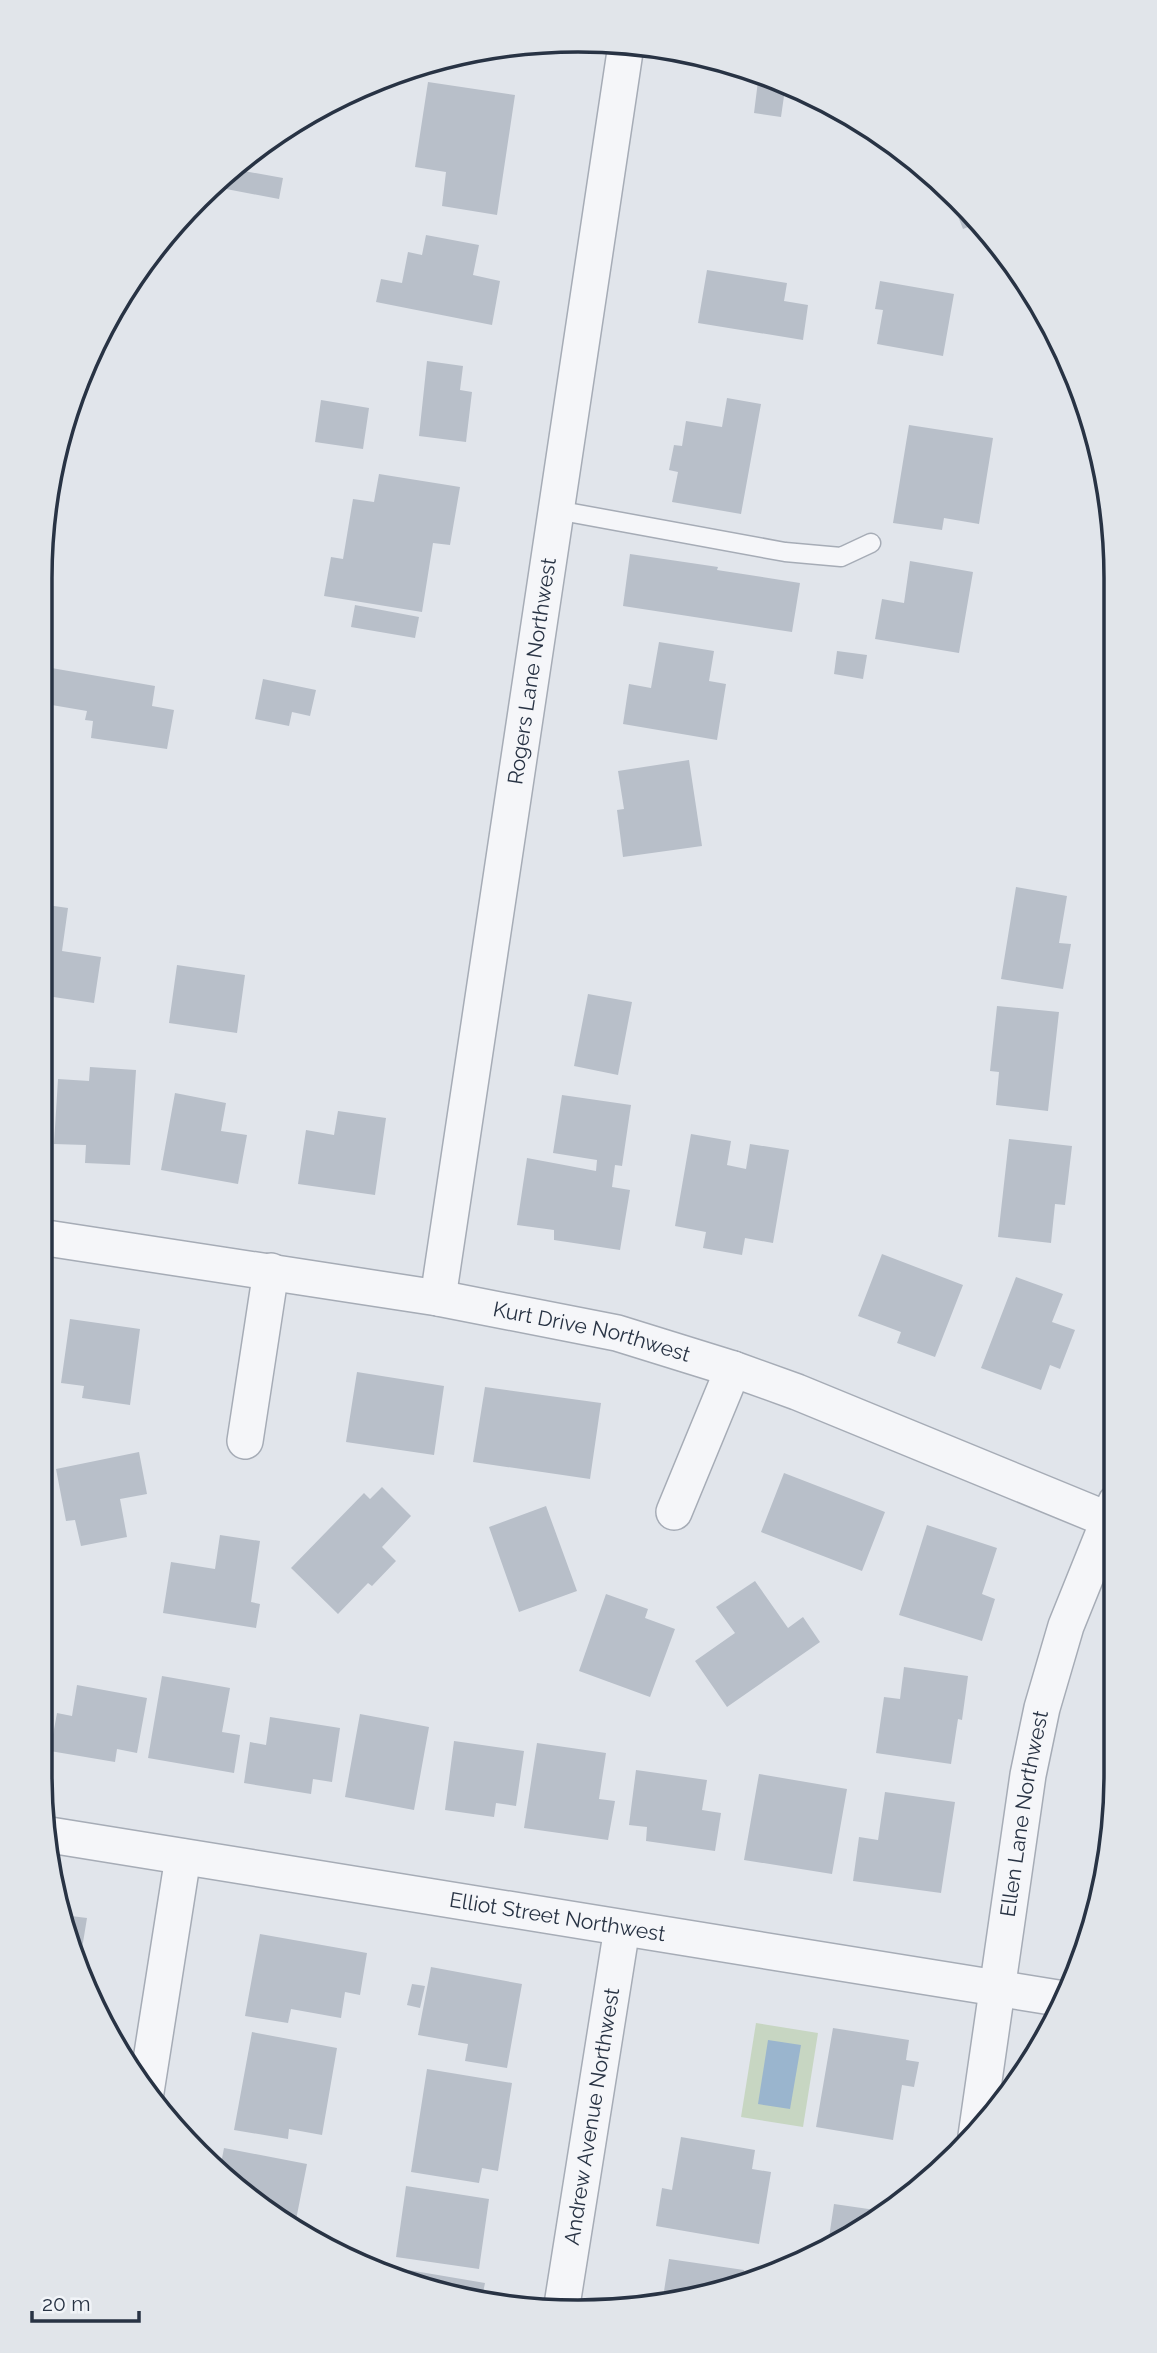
<svg xmlns="http://www.w3.org/2000/svg" width="1157" height="2353" font-family="Raleway,sans-serif">
  <rect width="100%" height="100%" fill="#e1e5eb"/>
  <path fill="#c7d6c2" d="M756 2023 818 2033 803 2127 741 2117Z"/>
  <path fill="#9ab5ce" d="M768 2040 801 2045 790 2109 758 2104Z"/>
  <path fill="#b8bfc9" d="M759 73 786 82 781 117 754 113Z
    M428 82 515 95 497 215 442 206 446 172 415 167Z
    M233 169 283 178 279 199 221 188 223 177Z
    M950 196 978 223 963 229Z
    M426 235 479 245 473 275 500 281 492 325 376 302 381 279 402 283 408 252 422 255Z
    M707 270 787 283 784 301 808 305 803 340 698 323Z
    M880 281 954 294 943 356 877 344 883 310 875 309Z
    M427 361 463 366 460 390 472 392 466 442 419 436Z
    M727 398 761 404 741 514 672 502 678 472 669 470 674 445 682 446 686 421 722 427Z
    M321 400 369 408 363 449 315 442Z
    M909 425 993 438 979 524 944 518 942 530 893 523Z
    M379 474 460 487 450 545 433 543 422 612 324 596 331 557 343 559 353 499 374 502Z
    M630 554 718 567 717 570 800 583 792 632 623 606Z
    M910 561 973 572 959 653 875 639 882 599 904 603Z
    M355 605 419 617 415 638 351 627Z
    M659 642 714 651 709 681 726 684 717 740 623 724 629 684 651 688Z
    M837 651 867 655 863 679 834 674Z
    M40 666 155 686 152 706 174 710 167 749 91 738 93 721 85 720 87 711 40 703Z
    M263 679 316 690 310 716 292 712 289 726 255 719Z
    M689 760 702 846 623 857 617 810 624 809 618 771Z
    M1016 887 1067 896 1059 943 1071 944 1063 989 1001 979Z
    M40 904 68 908 62 951 101 957 94 1003 40 995Z
    M177 965 245 975 237 1033 169 1023Z
    M588 994 632 1002 618 1075 574 1066Z
    M997 1006 1059 1012 1048 1111 996 1105 999 1072 990 1071Z
    M90 1067 136 1070 130 1165 85 1163 86 1145 54 1144 58 1079 89 1081Z
    M175 1093 226 1103 221 1131 247 1135 238 1184 161 1170Z
    M562 1095 631 1105 622 1166 615 1165 612 1187 630 1190 620 1250 554 1240V1230L517 1225 527 1158 596 1171 597 1160 553 1153Z
    M338 1111 386 1118 375 1195 298 1184 306 1130 334 1135Z
    M691 1134 731 1141 727 1165 746 1169 750 1144 789 1150 773 1243 745 1238 742 1255 703 1248 706 1232 675 1226Z
    M1009 1139 1072 1146 1065 1205 1055 1204 1051 1243 998 1237Z
    M882 1254 963 1285 935 1357 897 1343 901 1332 858 1316Z
    M1016 1277 1063 1294 1052 1322 1075 1330 1060 1369 1050 1365 1041 1390 981 1368Z
    M70 1319 140 1329 130 1405 82 1398 84 1386 61 1383Z
    M357 1372 444 1386 434 1455 346 1442Z
    M485 1387 601 1403 590 1479 473 1462Z
    M139 1452 147 1494 120 1499 127 1537 81 1546 75 1520 66 1521 56 1469Z
    M784 1473 885 1512 862 1571 761 1532Z
    M382 1487 411 1516 382 1547 396 1561 372 1586 368 1583 338 1614 291 1568 364 1493 370 1499Z
    M546 1506 577 1591 519 1612 489 1527Z
    M927 1525 997 1548 982 1594 995 1599 982 1641 899 1615Z
    M220 1535 260 1541 251 1602 260 1604 256 1628 163 1613 171 1562 215 1569Z
    M755 1581 788 1628 803 1617 820 1642 727 1707 695 1661 735 1633 716 1607Z
    M606 1594 648 1609 645 1618 675 1629 650 1697 579 1671Z
    M904 1667 968 1676 962 1720 958 1719 951 1764 876 1753 884 1697 900 1699Z
    M162 1676 230 1688 222 1732 240 1735 234 1773 148 1758Z
    M77 1685 147 1698 137 1753 117 1749 115 1762 50 1751 57 1713 72 1716Z
    M40 1693 49 1694 43 1731 40 1730Z
    M360 1714 429 1727 414 1810 345 1797Z
    M270 1717 340 1728 332 1782 313 1779 311 1794 244 1783 250 1742 266 1745Z
    M454 1741 524 1751 516 1806 496 1803 494 1817 445 1810Z
    M537 1743 606 1753 599 1799 615 1801 608 1840 524 1828Z
    M636 1770 707 1780 702 1810 721 1813 715 1851 646 1841 647 1827 629 1825Z
    M759 1774 847 1789 832 1874 744 1860Z
    M885 1792 955 1802 941 1893 853 1881 859 1837 878 1840Z
    M1102 1850 1109 1852 1106 1880 1094 1920 1089 1919Z
    M63 1915 87 1918 79 1967 69 1948Z
    M260 1934 367 1953 360 1995 345 1992 341 2018 291 2009 288 2023 245 2016Z
    M431 1967 522 1984 507 2068 465 2061 468 2044 418 2035Z
    M412 1984 425 1986 420 2008 407 2005Z
    M833 2028 909 2040 906 2060 919 2062 914 2087 902 2085 893 2140 816 2127Z
    M252 2032 337 2048 322 2135 289 2129 288 2139 234 2130Z
    M427 2069 512 2083 498 2171 482 2168 479 2183 411 2172Z
    M681 2137 755 2150 752 2169 771 2172 759 2244 656 2226 662 2188 672 2190Z
    M224 2148 307 2164 294 2230 219 2174Z
    M406 2186 489 2199 479 2269 396 2257Z
    M834 2204 889 2212 827 2251Z
    M669 2259 744 2270 742 2280 662 2304Z
    M379 2265 485 2283 481 2303 473 2302Z"/>
  <g fill="none" stroke-linecap="round" stroke-linejoin="round">
    <defs>
      <path id="service" d="M556 510 785 552 841 557 871 543"/>
      <g id="minor">
        <path id="s1" d="M40 1237 438 1298 617 1333 733 1369 797 1392 1116 1523"/>
        <path id="s2" d="M438 1298 626 45"/>
        <path d="M245 1441 271 1271"/>
        <path d="M674 1512 733 1369"/>
        <path id="s3" d="M50 1835 1064 1999"/>
        <path d="M146 2092 183 1857"/>
        <path id="s4" d="M976 2136 1028 1775 1042 1708 1066 1626 1116 1502"/>
        <path id="s5" d="M562 2305 622 1928"/>
      </g>
    </defs>
    <use href="#service" stroke="#a6acb6" stroke-width="21"/>
    <use href="#minor" stroke="#a6acb6" stroke-width="38"/>
    <use href="#service" stroke="#f5f6f9" stroke-width="18"/>
    <use href="#minor" stroke="#f5f6f9" stroke-width="35"/>
  </g>
  <g text-anchor="middle" stroke-width="5" stroke-linejoin="round" paint-order="stroke">
    <g font-size="21" fill="#283344" stroke="#f1f4f8">
      <text dy="7" stroke="none"><textPath href="#s2" startOffset="634">Rogers Lane Northwest</textPath></text>
      <text dy="7" stroke="none"><textPath href="#s1" startOffset="560">Kurt Drive Northwest</textPath></text>
      <text dy="7" stroke="none"><textPath href="#s4" startOffset="326">Ellen Lane Northwest</textPath></text>
      <text dy="7" stroke="none"><textPath href="#s3" startOffset="514">Elliot Street Northwest</textPath></text>
      <text dy="7" stroke="none"><textPath href="#s5" startOffset="191">Andrew Avenue Northwest</textPath></text>
    </g>
  </g>
  <path d="M0 0H1157V2353H0ZM578 52H578A526 526 0 0 1 1104 578V1774A526 526 0 0 1 578 2300H578A526 526 0 0 1 52 1774V578A526 526 0 0 1 578 52Z" fill="#e1e5ea" fill-rule="evenodd"/>
  <path fill="none" stroke="#283344" stroke-width="3.5" d="M578 52H578A526 526 0 0 1 1104 578V1774A526 526 0 0 1 578 2300H578A526 526 0 0 1 52 1774V578A526 526 0 0 1 578 52Z"/>
  <path d="M32 2311v10h107v-10" fill="none" stroke="#283344" stroke-width="3.5"/>
  <text x="42" y="2311" font-size="21" fill="#283344" stroke="#f1f4f8" stroke-width="5" paint-order="stroke">20 m</text>
</svg>
